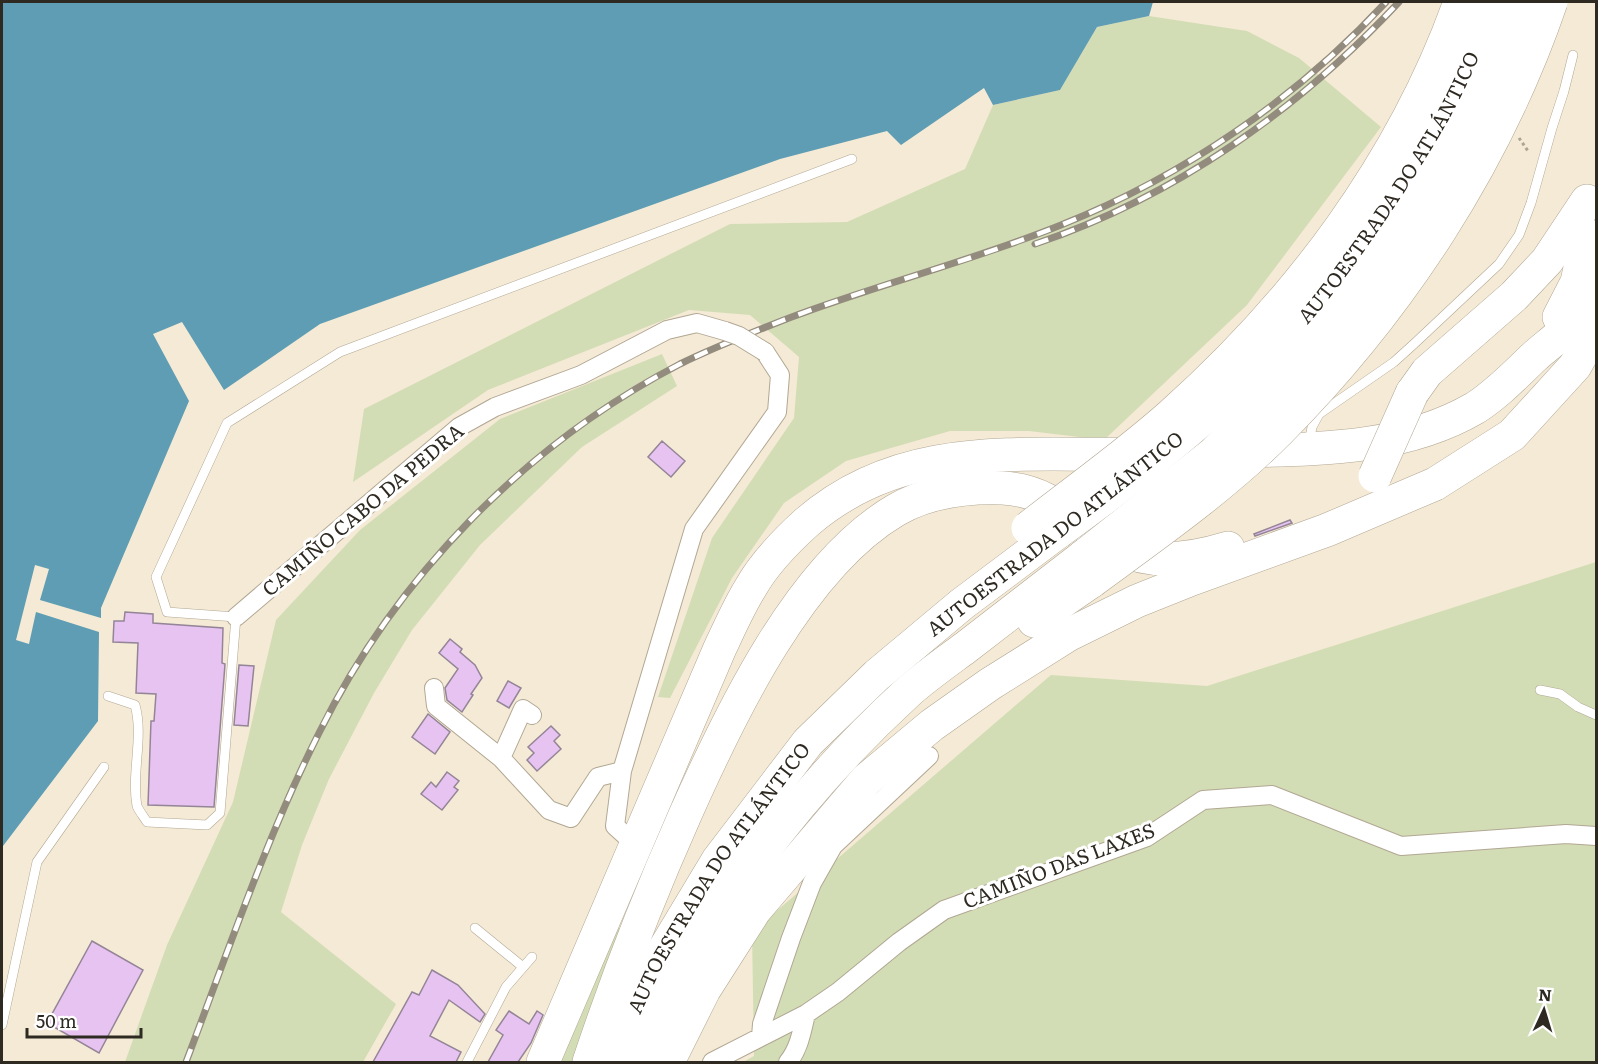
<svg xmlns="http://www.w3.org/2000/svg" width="1598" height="1064" font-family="Literata,serif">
  <rect width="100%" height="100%" fill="#f5ead5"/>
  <path fill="#d3ddb5" d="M1149 16 1247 31 1299 58 1381 127 1247 305 1104 440 1029 431H950L846 461 784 503 732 578 670 698 658 697 712 538 794 418 799 357 750 315 689 310 488 390 353 482 364 409 730 224 847 222 965 169 993 105 1060 90 1097 27Z
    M662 354 677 386 582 447 480 545 412 630 374 693 329 779 302 845 281 912 396 1004 363 1062H125L167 945 233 802 276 620 360 530 500 419Z
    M1596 562V1062H743L754 1056 752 932 1051 675 1207 686Z
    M618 928 624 930 577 1062H559L578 1023Z"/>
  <path fill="#5e9db3" d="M2 2H1153L1149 16 1097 27 1060 90 993 105 984 88 901 145 887 131 780 159 320 324 224 390 182 322 153 334 189 401 101 608V618L40 600 49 569 35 565 16 640 29 644 36 612 99 632 98 721 3 846 2 853Z"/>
  <path fill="#e7c3f1" stroke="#938597" stroke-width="1.5" d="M662 441 685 461 671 477 648 457Z
    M1290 520 1292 523 1255 536 1254 534Z
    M125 612 153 614V623L223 628 222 663 225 664 214 807 148 805 151 721H154L156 694 136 693 138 643 113 642 114 621H124Z
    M450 639 462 649 460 652 475 665 482 678 471 694 473 695 462 712 447 700 445 688 458 669 439 653Z
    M239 665 254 666 248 726 234 725Z
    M508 681 521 688 509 708 497 701Z
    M428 714 450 732 435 754 412 737Z
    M551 726 560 735 554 741 561 749 537 771 527 760 534 753 528 747Z
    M447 772 459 781 454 787 458 790 442 810 421 794 431 782 436 787Z
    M92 941 143 970 99 1053 47 1023Z
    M432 970 458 985 485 1014 480 1022 449 1000 430 1036 461 1052 456 1062H373L412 992 419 995Z
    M509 1011 529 1024 537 1011 543 1015 531 1043 518 1062H488L503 1035 496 1030Z"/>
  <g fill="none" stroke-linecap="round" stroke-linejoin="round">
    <defs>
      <path id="lane" d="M1309 443 1312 427 1319 414 1394 362 1415 343 1499 264 1519 235 1531 203 1552 128 1564 91 1573 55
        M1540 690 1560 694 1578 707 1596 715
        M108 696 135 705C144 737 131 773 137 806 139 811 144 817 147 822L207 825 220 813 236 617 167 612 156 577 227 423 340 352 852 159
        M475 928 523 967
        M2 1025 37 862 104 767
        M467 1062 506 987 532 957"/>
      <path id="street" d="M236 617 459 427 495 407 581 375 667 330 697 323 725 331
        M434 688 436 706 501 758 549 810 571 818 598 777 622 771
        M501 758 523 709 532 715
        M637 846 615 826 622 771 694 529 777 412 780 375 765 352
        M761 1037 762 1024 791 938 812 883 833 846 929 756
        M712 1062 806 1014 838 992 899 942 944 910 1147 837 1203 800 1272 795 1401 846 1566 834 1596 836
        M788 1062C799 1049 802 1031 806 1014"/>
      <g id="highway">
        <path d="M1559 317 1577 282 1587 235"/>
        <path d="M1412 393 1427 372 1514 296 1547 261 1587 201"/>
        <path d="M1238 451C1318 449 1403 450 1475 408 1497 394 1515 375 1534 357 1545 347 1558 338 1568 327 1579 315 1587 302 1596 290"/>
        <path d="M1034 621 1092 581"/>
        <path d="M543 1062 720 648C730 627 739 606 751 587 765 562 786 541 807 522 904 438 1023 457 1141 454"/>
        <path d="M589 1062C617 978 649 896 685 815 729 716 800 566 896 510 927 492 967 487 1002 488 1055 490 1079 528 1121 549 1154 566 1195 558 1228 548"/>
        <path id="s1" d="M611 1062 656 963 718 860 808 742 877 675 962 604 1058 532"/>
        <path d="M644 1062C698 922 797 794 908 692 926 676 946 662 965 648 1005 617 1044 587 1084 556"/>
        <path d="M668 1062 704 990 755 910 866 780 932 725 990 684 1068 635 1137 601 1192 579 1327 530 1435 484 1512 435 1575 366 1596 329"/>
      </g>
    </defs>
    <use href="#lane" stroke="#b1a793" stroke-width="10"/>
    <use href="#street" stroke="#b1a793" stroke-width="20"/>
    <use href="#highway" stroke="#b1a793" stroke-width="34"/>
    <path stroke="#ada494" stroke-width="3" stroke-dasharray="3 3" stroke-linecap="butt" d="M1519 138 1528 151"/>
    <use href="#lane" stroke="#fff" stroke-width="9"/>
    <use href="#street" stroke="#fff" stroke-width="18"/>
    <use href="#highway" stroke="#fff" stroke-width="33"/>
    <defs>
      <path id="rail" d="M1035 244C1175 197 1299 109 1399 2
        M186 1062C228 952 266 838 319 733 396 577 526 444 680 364 715 347 753 332 789 318 879 284 972 261 1061 225 1184 176 1297 98 1386 2"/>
    </defs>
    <use href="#rail" stroke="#938b7d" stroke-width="7"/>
    <use href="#rail" stroke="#fff" stroke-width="4.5" stroke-dasharray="14" stroke-linecap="butt"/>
    <defs>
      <path id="street-bridge" d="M725 331 739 336 765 352"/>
      <g id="highway-bridge">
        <path d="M1375 476 1412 393"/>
        <path d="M1028 528C1075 491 1126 455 1171 415 1297 303 1403 162 1460 2"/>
        <path id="s2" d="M1058 532C1136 476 1212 416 1279 346 1313 311 1341 272 1369 232 1394 196 1418 159 1440 121 1461 84 1478 42 1494 2"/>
        <path d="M1084 556 1213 454 1327 338 1407 228 1443 172 1485 88 1519 2"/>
        <path d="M1092 581C1156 534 1222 488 1279 431 1399 310 1496 163 1551 2"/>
      </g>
    </defs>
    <use href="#street-bridge" stroke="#b1a793" stroke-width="20" stroke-linecap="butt"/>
    <use href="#highway-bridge" stroke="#b1a793" stroke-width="34" stroke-linecap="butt"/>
    <use href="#street-bridge" stroke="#fff" stroke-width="18"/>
    <use href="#highway-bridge" stroke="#fff" stroke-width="33"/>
  </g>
  <g text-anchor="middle" stroke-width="6" stroke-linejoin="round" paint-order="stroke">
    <g font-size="20" fill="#2e2a22" stroke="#fff">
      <text dy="7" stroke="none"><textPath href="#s2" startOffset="483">AUTOESTRADA DO ATLÁNTICO</textPath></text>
      <text transform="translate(363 510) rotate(-40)" y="7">CAMIÑO CABO DA PEDRA</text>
      <text transform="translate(1055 534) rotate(-38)" y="7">AUTOESTRADA DO ATLÁNTICO</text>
      <text transform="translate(1059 866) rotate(-21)" y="7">CAMIÑO DAS LAXES</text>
      <text dy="7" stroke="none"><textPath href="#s1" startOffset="214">AUTOESTRADA DO ATLÁNTICO</textPath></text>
    </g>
  </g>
  <rect width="1598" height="1064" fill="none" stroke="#2e2a22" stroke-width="6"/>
  <g transform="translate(1544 1010) rotate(4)" stroke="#ffffff" stroke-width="4.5" paint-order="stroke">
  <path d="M0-4.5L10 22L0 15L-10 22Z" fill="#2e2a22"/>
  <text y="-9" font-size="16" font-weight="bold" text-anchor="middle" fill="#2e2a22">N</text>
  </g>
  <path d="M27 1028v9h114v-9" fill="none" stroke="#2e2a22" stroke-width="3"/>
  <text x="36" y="1028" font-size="18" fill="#2e2a22" stroke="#ffffff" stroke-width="4.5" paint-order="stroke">50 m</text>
</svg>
